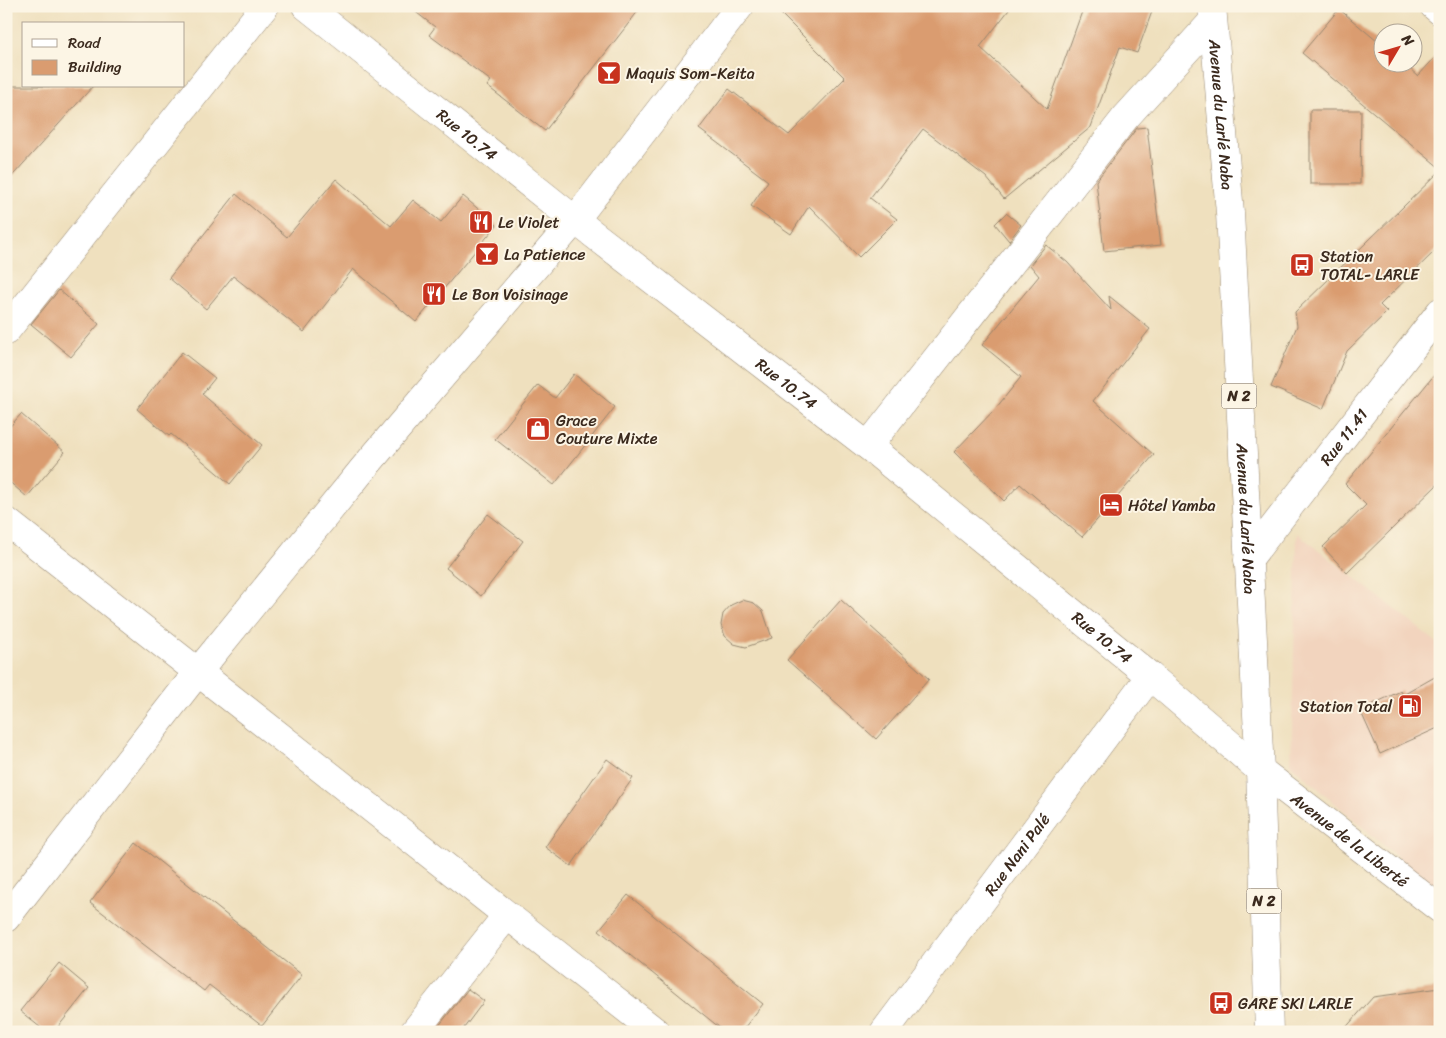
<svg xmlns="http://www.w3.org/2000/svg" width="1446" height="1038" font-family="Sriracha,sans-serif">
  <rect width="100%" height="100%" fill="#fcf5e5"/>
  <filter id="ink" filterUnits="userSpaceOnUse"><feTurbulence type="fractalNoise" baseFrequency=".02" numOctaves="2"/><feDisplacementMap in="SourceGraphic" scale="10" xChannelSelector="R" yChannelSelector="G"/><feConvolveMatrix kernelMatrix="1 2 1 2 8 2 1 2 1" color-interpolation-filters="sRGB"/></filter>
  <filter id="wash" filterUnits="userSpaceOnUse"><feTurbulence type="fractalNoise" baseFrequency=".0096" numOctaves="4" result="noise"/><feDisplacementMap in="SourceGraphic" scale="20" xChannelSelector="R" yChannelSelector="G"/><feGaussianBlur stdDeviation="1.12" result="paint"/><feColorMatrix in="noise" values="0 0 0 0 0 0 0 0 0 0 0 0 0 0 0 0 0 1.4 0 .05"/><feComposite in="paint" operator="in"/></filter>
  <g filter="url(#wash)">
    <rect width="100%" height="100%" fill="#efe0be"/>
    <path fill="#f2d4be" d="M1297 533 1440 645V894L1291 765Z"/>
    <g id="blocks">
      <path fill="#da9c70" d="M408 6H642L545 131 487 86 491 81 429 35 435 27Z
        M773 6H1012L980 47 1047 109 1084 6H1154L1137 53 1120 47 1091 127 1004 199 986 177 923 129 870 198 897 219 859 257 809 206 791 234 751 206 768 181 699 129 729 89 789 135 845 78Z
        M1339 9 1384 47V62H1402L1418 76 1440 52V168L1302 53Z
        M6 86H93L6 183Z
        M1310 110H1361L1360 184H1310Z
        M1147 127 1161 245 1104 251 1096 181 1137 128Z
        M1440 171V246L1380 305 1387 312 1347 351 1323 409 1271 387 1297 326 1295 312Z
        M336 179 391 226 413 200 441 222 463 196 497 225 416 322 353 269 304 332 233 276 206 309 169 278 236 194 287 237Z
        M1006 213 1021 225 1009 241 995 224Z
        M1046 245 1067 262 1111 310 1109 296 1150 329 1093 401 1154 455 1082 537 1020 484 1004 501 954 452 996 408 1021 377 982 345 1039 276 1030 265Z
        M59 290 99 324 71 357 31 324Z
        M182 352 215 378 202 394 262 445 230 484 171 434 169 436 137 409Z
        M1440 368V482L1347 573 1323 547 1366 505 1345 484Z
        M574 374 615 407 554 485 495 439 538 385 555 398Z
        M21 414 65 452 27 497 6 479V431Z
        M488 514 523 541 481 596 446 568Z
        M742 600 754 603 763 611 772 638 746 647 734 644 725 636 721 625 723 614 731 605Z
        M841 600 929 679 876 739 787 660Z
        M1440 674V727L1380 754 1360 710 1401 691 1403 695Z
        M607 759 633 778 571 866 545 847Z
        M136 843 302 975 262 1026 209 985 204 991 90 903Z
        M628 895 763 1004 741 1032H725L599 930Z
        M59 963 89 988 54 1032H46L20 1011Z
        M1440 988V1032H1342L1373 997Z
        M468 989 484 1001 461 1032H434Z"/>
    </g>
  </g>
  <g filter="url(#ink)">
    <use href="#blocks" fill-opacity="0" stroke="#95856e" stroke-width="1"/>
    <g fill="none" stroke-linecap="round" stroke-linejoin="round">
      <defs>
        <g id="minor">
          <path d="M1434 6 1440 11"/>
          <path d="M6 331 265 6"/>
          <path d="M868 446 1125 118 1212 22"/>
          <path d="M6 521 656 1032"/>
          <path id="s1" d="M1248 560 1440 312"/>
          <path d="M6 918 197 673 363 469 575 220 740 6"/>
          <path d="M414 1032 507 915"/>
          <path id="s2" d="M884 1032 1150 676"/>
        </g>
        <g id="major">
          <path id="s3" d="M306 6 575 220 868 446 1150 676 1260 770 1440 909"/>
          <path id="s4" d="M1212 6 1230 213 1260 770 1269 1032"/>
        </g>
      </defs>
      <use href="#minor" stroke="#95856e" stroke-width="29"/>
      <use href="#major" stroke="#95856e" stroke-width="29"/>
      <use href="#minor" stroke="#fff" stroke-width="28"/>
      <use href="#major" stroke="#fff" stroke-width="28"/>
    </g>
  </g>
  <defs>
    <symbol id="bar-square" viewBox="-11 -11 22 22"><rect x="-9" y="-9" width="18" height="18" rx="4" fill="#c8321e" stroke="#fcf5e5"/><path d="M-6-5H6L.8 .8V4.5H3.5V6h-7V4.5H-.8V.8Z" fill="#fff"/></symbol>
    <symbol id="restaurant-square" viewBox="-11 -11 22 22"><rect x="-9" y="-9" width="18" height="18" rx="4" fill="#c8321e" stroke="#fcf5e5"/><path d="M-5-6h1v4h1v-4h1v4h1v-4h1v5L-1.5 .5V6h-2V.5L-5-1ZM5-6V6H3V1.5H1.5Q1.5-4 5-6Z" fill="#fff"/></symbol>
    <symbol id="bus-square" viewBox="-11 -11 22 22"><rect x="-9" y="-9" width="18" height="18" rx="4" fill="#c8321e" stroke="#fcf5e5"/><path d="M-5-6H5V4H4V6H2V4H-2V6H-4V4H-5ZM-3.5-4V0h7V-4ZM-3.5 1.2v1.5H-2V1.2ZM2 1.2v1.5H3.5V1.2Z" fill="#fff"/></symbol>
    <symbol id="shop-square" viewBox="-11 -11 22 22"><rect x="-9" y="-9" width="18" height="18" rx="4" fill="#c8321e" stroke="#fcf5e5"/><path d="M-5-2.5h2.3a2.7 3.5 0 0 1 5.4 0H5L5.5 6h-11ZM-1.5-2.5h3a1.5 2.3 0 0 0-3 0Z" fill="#fff"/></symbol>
    <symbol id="hotel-square" viewBox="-11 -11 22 22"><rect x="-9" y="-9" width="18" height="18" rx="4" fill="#c8321e" stroke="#fcf5e5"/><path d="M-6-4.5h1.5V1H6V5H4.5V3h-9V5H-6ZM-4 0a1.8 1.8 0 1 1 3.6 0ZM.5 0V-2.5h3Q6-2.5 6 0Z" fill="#fff"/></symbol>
    <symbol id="fuel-square" viewBox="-11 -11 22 22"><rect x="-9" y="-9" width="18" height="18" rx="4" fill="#c8321e" stroke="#fcf5e5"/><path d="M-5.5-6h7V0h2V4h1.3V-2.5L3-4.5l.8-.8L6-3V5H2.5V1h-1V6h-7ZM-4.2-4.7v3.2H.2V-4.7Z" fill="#fff"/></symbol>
  </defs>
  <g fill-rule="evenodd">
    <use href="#bar-square" x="595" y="59" width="28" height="28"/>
    <use href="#restaurant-square" x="467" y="208" width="28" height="28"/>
    <use href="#bar-square" x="473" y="240" width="28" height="28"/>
    <use href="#bus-square" x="1288" y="251" width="28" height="28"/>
    <use href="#restaurant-square" x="420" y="280" width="28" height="28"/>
    <use href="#shop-square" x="524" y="415" width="28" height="28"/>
    <use href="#hotel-square" x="1097" y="491" width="28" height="28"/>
    <use href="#fuel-square" x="1396" y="692" width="28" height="28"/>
    <use href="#bus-square" x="1207" y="989" width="28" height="28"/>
  </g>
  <g text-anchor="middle" stroke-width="4" stroke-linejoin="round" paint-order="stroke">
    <g fill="#fcf5e5" stroke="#75675a" stroke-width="1">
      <rect x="1221.5" y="383.5" width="35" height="25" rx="4"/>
      <rect x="1246.5" y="888.5" width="35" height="25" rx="4"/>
    </g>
    <g font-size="15" font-weight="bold" fill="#3b2a1e">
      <text x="1239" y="401">N 2</text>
      <text x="1264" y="906">N 2</text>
    </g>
    <g font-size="16" fill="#3b2a1e" stroke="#fcf5e5" text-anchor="start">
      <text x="626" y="79">Maquis Som-Keita</text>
      <text x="498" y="228">Le Violet</text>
      <text x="504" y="260">La Patience</text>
      <text x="1320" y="262">Station<tspan x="1320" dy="18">TOTAL- LARLE</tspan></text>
      <text x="452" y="300">Le Bon Voisinage</text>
      <text x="556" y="426">Grace<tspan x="556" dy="18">Couture Mixte</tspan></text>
      <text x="1128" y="511">Hôtel Yamba</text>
      <text x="1392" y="712" text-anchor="end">Station Total</text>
      <text x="1238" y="1009">GARE SKI LARLE</text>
    </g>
    <g font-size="16" fill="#3b2a1e" stroke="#fcf5e5">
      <text dy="6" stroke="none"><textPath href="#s4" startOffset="109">Avenue du Larlé Naba</textPath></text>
      <text dy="6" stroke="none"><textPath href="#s3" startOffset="206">Rue 10.74</textPath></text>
      <text dy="6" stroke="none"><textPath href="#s3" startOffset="611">Rue 10.74</textPath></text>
      <text dy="6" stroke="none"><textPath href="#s1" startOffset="156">Rue 11.41</textPath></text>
      <text dy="6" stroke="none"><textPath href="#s4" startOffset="514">Avenue du Larlé Naba</textPath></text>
      <text dy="6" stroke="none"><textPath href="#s3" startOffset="1016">Rue 10.74</textPath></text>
      <text dy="6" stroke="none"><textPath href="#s3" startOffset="1336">Avenue de la Liberté</textPath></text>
      <text dy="6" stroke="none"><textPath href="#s2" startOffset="222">Rue Nani Palé</textPath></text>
    </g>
  </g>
  <rect width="1446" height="1038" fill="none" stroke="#fcf5e5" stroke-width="25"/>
  <rect x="22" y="22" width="162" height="65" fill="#fcf5e5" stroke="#afa495"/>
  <rect x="32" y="39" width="25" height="8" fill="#ffffff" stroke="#afa495"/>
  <text x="68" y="48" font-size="15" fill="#3b2a1e">Road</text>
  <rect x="32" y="60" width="25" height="15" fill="#da9c70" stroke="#afa495"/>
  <text x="68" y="72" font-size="15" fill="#3b2a1e">Building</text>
  <g transform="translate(1398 48) rotate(52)"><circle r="24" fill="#fcf5e5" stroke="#afa495"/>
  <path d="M0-4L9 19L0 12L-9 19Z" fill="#c8321e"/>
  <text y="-8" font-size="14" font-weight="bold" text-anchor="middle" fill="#3b2a1e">N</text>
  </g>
</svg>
